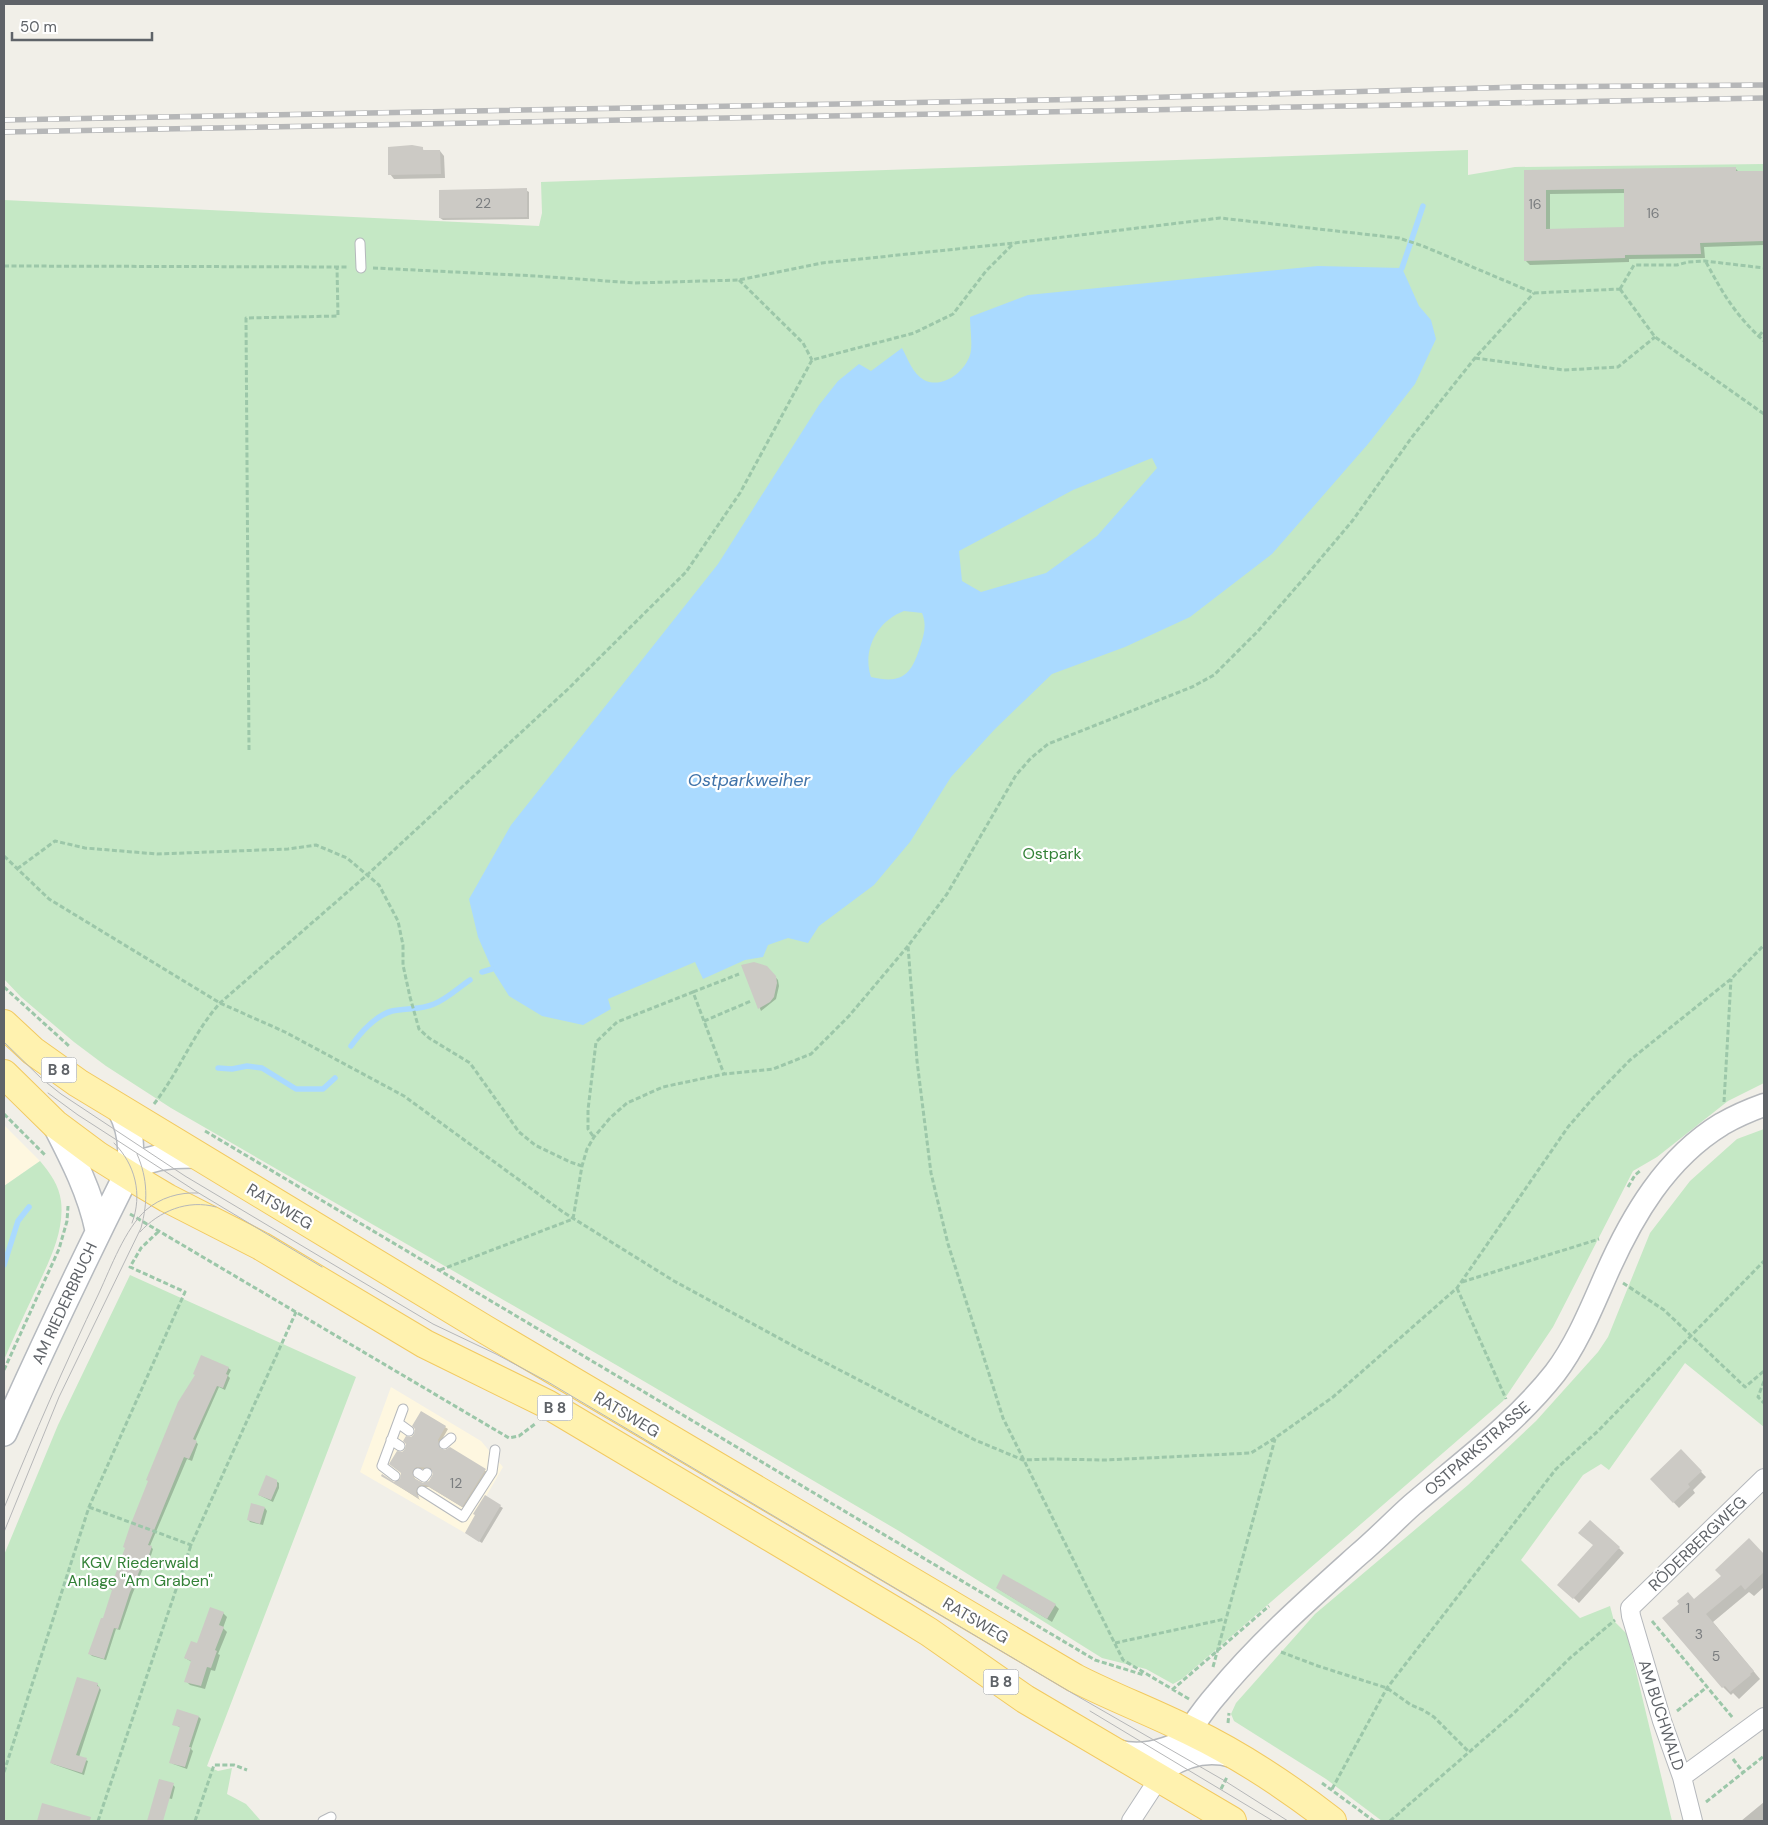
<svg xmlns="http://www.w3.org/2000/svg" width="1768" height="1825" font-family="'DM Sans',sans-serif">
  <rect width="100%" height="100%" fill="#f1efe8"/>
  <path fill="#fef7e0" d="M4 1125 40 1161 4 1186Z
    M391 1387 481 1441 503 1467 465 1533 360 1472Z"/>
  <path fill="#c5e8c5" d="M1468 150V175L1515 167 1764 164V1083L1728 1101 1657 1157 1633 1171 1553 1327 1503 1401 1182 1679 1173 1684 1146 1669 1102 1658 899 1531 618 1366 171 1108 106 1066 74 1042 21 997 4 979V200L539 226 542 213 541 182Z
    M1764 1129V1427L1685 1363 1609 1470 1601 1464 1583 1475 1521 1560 1580 1618 1610 1606 1614 1621 1627 1634 1672 1821H1382L1326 1779 1234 1721 1231 1714 1236 1703 1315 1614 1468 1485 1536 1421 1598 1352 1608 1337 1650 1233 1690 1181 1737 1139Z
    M40 1161C50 1173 59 1185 61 1201 65 1234 46 1267 33 1296 23 1317 13 1339 4 1360V1186Z
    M130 1275 356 1377 207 1766 218 1771 232 1768 227 1794 246 1804 261 1821H4V1555L58 1425Z"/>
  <path fill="#aadaff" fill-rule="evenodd" d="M1318 266 1402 268 1419 306 1431 320 1436 339 1415 384 1368 444 1272 554 1190 617 1125 647 1052 674 995 729 951 777 910 842 874 885 819 926 808 943 788 938 768 945 763 957 745 960 703 979 695 962 608 999 611 1009 583 1025 542 1016 509 996 492 969 478 937 469 899 511 825 718 564 819 405 838 381 859 364 871 371 902 348C908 359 913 374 924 380 942 389 964 373 970 355 973 347 970 327 970 317L1028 295ZM1152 458 1157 468 1097 536 1046 573 981 592 962 581 959 551 1073 490ZM904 611 922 613C927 625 924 635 920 647 911 676 901 684 871 677 862 650 877 621 904 611Z"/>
  <path fill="#0003" fill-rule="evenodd" d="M422 148 425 152 440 151 444 156 445 178 394 179 390 174Z
    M1736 169 1739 172H1764V245L1704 247 1705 258 1629 259V262L1530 265 1525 260V171ZM1625 193V228L1550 230V194Z
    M526 190 529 192V219L443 220 440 218Z
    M743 966 769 970 778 980 779 986 776 999 761 1011Z
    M228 1368 231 1370 228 1376 230 1378 225 1390 219 1387 195 1441 198 1444 192 1461 187 1459 150 1546 153 1549 148 1565 145 1564 132 1595 120 1630 116 1629 106 1660 92 1656 90 1654 104 1620 113 1591 111 1589 149 1482Z
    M421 1412 448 1429 440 1443V1449L442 1451 449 1449 487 1472 464 1508 429 1487H422L418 1491V1497L420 1500 394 1483 401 1480 403 1453 411 1438 415 1435ZM418 1469 433 1470 434 1474 430 1482 423 1484 416 1480 413 1475Z
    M1681 1451 1706 1477 1693 1490 1695 1493 1679 1508 1652 1479Z
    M276 1481 279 1483V1488L273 1502 259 1495Z
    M485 1497 503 1508 482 1543 469 1535Z
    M265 1508 267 1511 263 1525 250 1522 248 1519Z
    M1749 1540 1764 1556V1587L1754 1596 1749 1592 1713 1622 1760 1679 1739 1699 1733 1693 1731 1695 1723 1687 1664 1618 1695 1600 1722 1576Z
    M1619 1548 1624 1553 1579 1603 1559 1584Z
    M997 1588 1055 1605 1059 1609 1052 1622Z
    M223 1613 227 1617 223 1628 227 1632 218 1654 220 1655 215 1671 211 1670 205 1689 190 1685 186 1681 192 1662 185 1658Z
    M97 1684 101 1690 79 1757 88 1761 84 1775 53 1764 51 1762Z
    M199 1717 201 1719 191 1749 193 1751 187 1769 173 1764 171 1762 181 1728 174 1724Z
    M173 1785 175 1787 172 1799 158 1796Z
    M1764 1802V1821H1741Z"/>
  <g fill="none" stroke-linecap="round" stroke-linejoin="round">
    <path stroke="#aadaff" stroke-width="5.5" d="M1402 268 1423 206
      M482 972 492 969
      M351 1046C361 1032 375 1016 392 1011 405 1008 421 1010 434 1004 447 999 458 988 470 980
      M218 1068 232 1069 247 1066 262 1068 296 1089H323L335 1078
      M4 1265 18 1221 29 1207"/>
  </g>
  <path fill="#cccac5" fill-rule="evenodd" d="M412 145 423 147V150H440L441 174 388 175V147Z
    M1736 167V171H1764V241L1700 243 1701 254 1625 255V258L1524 261V170ZM1624 189V227L1546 229V190Z
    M527 188V217L439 218V190Z
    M754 962 767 966 776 976 777 983 774 997 770 1002 758 1009 741 965Z
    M201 1355 229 1367 226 1374 228 1375 223 1388 217 1386 193 1439 197 1441 189 1459 184 1457 148 1545 152 1546 146 1564 143 1563 130 1592 118 1629 114 1628 104 1659 88 1654 101 1618H103L112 1590 110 1589 125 1548 123 1547 130 1526 148 1481 146 1480 178 1402 195 1375 193 1374Z
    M421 1411 446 1426 438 1440 440 1448 445 1450 450 1447 486 1469 462 1507 426 1485H420L417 1488 416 1493 419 1497 418 1498 381 1476 382 1474 394 1482 400 1479 401 1473 389 1464 397 1451 402 1452 405 1449 406 1444 403 1441 406 1436 411 1437 414 1434 415 1429 412 1426ZM416 1467 431 1468 433 1474 429 1481 423 1483 414 1478 412 1472Z
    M1681 1449 1702 1471 1688 1484 1690 1487 1673 1503 1650 1479Z
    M266 1475 277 1480V1486L271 1500 258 1495Z
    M485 1495 501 1505 479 1542 465 1533 475 1515 473 1514Z
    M251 1503 265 1507 260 1524 247 1520Z
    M1590 1520 1620 1547 1573 1599 1557 1585 1593 1545 1578 1533Z
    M1749 1538 1764 1554V1572L1745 1590 1741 1585 1706 1614 1754 1671 1750 1674 1751 1675 1730 1692 1725 1686 1722 1688 1662 1618 1679 1604 1677 1601 1688 1592 1694 1599 1721 1576 1715 1570Z
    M1003 1574 1056 1604 1047 1619 996 1588Z
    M210 1607 224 1612 219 1625 224 1627 215 1650 217 1651 211 1668 207 1667 201 1686 184 1682 191 1661 184 1658 191 1641 197 1643Z
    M77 1677 98 1683 97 1686 100 1687 76 1755 87 1758 82 1773 50 1763Z
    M177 1709 199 1716 189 1747H191L185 1767 169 1763 180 1727 172 1725Z
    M159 1779 174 1783 163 1821H147Z
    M42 1803 91 1817 90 1821H37Z"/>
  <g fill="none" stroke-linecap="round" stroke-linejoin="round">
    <defs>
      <path id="service" d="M360 243 361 268
        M398 1423 409 1431
        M391 1440 400 1446
        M444 1444 451 1438
        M418 1473 424 1477 427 1473
        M395 1476 382 1466 403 1409
        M422 1491 463 1517 492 1472 495 1450
        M323 1821 331 1817"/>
      <path id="minor" d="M1682 1777 1764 1717
        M1131 1821 1159 1778
        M1693 1821 1682 1777 1662 1721 1631 1616 1630 1608 1764 1478"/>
      <path id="tertiary" d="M1117 1751C1140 1758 1162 1751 1183 1742
        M1166 1768C1186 1755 1208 1749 1232 1756
        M1159 1778C1177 1750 1195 1719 1217 1694 1259 1643 1309 1599 1358 1555 1377 1539 1394 1521 1412 1505 1461 1463 1515 1424 1555 1373 1577 1344 1591 1309 1606 1275 1632 1216 1666 1158 1722 1124 1736 1116 1750 1110 1764 1105"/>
      <path id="secondary" d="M55 1124C73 1159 90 1192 98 1230
        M127 1174C144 1156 171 1155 195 1155
        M4 1433C43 1346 84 1260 127 1174 134 1151 131 1130 120 1109"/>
      <path id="primary" d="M4 1024 33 1051 78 1083 486 1330 1075 1678C1112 1697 1152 1712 1190 1731 1240 1755 1288 1787 1332 1821
        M4 1074 55 1124 98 1156 135 1179 167 1198 261 1246 425 1344 547 1404 903 1616 929 1632 1025 1699 1232 1821"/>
    </defs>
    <use href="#service" stroke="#b5b8bc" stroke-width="11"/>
    <use href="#minor" stroke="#b5b8bc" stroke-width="20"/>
    <use href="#tertiary" stroke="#b5b8bc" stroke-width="25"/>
    <use href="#secondary" stroke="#b6babf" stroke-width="28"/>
    <use href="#primary" stroke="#f2c960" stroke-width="30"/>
    <path stroke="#9cc7a9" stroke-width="3" stroke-dasharray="5 2.5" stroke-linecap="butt" d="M1706 262C1723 294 1736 316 1764 341
      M4 266 349 267
      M373 268 536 276 635 283 739 280 822 263 1014 243 1220 218 1399 238 1423 246 1534 293 1620 289
      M739 280 803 343 812 360
      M1620 289 1655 337 1764 414
      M1620 289 1634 265H1677L1688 262 1705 261 1764 268
      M1759 336 1764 330
      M1475 358 1564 370 1618 367 1655 337
      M249 750 246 318 338 316 337 267
      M4 856 49 899 220 1003 285 1032 404 1096 563 1212 674 1281 799 1349 975 1440 1023 1460 1051 1459 1105 1460 1251 1453 1275 1438 1333 1397 1457 1288 1568 1127 1594 1097 1630 1060 1731 979 1764 945
      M17 869 55 841 85 848 157 854 288 849 316 845 347 858 379 885 398 921 403 945V965L410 997 419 1029 429 1038 470 1063 519 1132 535 1145 570 1162 582 1166
      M4 987 69 1046
      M693 992 739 974
      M704 1021 751 1001
      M1724 1102 1731 979
      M154 1104C179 1072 193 1033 220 1003L367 875 568 689 686 572 740 493 812 360 914 333 953 314 986 271 1014 243
      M4 1114 46 1156
      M205 1131 1095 1660 1144 1675
      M593 1136 588 1129V1110L596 1042 617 1022 693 992 724 1074
      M1628 1187 1635 1175 1641 1170
      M130 1214 509 1438 519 1436 535 1424
      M440 1270 573 1219 582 1166 587 1149 594 1137 610 1118 627 1103 663 1087 724 1074 773 1069 811 1054 849 1016 908 946
      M1462 1282 1599 1239
      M1623 1283 1664 1310 1745 1387 1764 1371
      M1457 1288 1506 1399
      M4 1370 59 1249 67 1221 68 1206
      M1764 1381 1758 1397 1764 1403
      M89 1507 191 1545 296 1312
      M1652 1621 1733 1718
      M1115 1643 1225 1619
      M1281 1652 1318 1666 1387 1688 1411 1705 1423 1710 1434 1717 1469 1752
      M1213 1667 1275 1439
      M1172 1690 1269 1606
      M1189 1699 1123 1660 1003 1418 948 1244 931 1173 917 1061 908 946 947 894 1016 775 1031 758 1048 744 1192 687 1214 675 1258 631 1306 576 1353 520 1412 437 1475 358 1534 293
      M1677 1711 1707 1687
      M1228 1723 1229 1713
      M1733 1759 1743 1772
      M4 1772 89 1507 185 1292 130 1267 141 1248 159 1231
      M1322 1783 1374 1821
      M1221 1789 1227 1777
      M1332 1789 1387 1688 1556 1469 1598 1431 1764 1261
      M1706 1802 1764 1756
      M98 1821 191 1545
      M195 1821 214 1765H234L247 1770
      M1390 1821 1514 1713 1570 1658 1615 1620"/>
    <use href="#service" stroke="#fff" stroke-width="9"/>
    <use href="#minor" stroke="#fff" stroke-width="18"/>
    <use href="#tertiary" stroke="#fff" stroke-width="22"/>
    <use href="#secondary" stroke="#fff" stroke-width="25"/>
    <use href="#primary" stroke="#fff2af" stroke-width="28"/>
    <path stroke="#b6b7b8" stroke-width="1" d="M4 1042 42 1079 61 1094 185 1176 433 1324 496 1354 548 1382 1072 1693 1225 1781 1288 1821
      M48 1093 78 1115 197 1192 322 1267
      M114 1143C135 1164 143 1194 132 1223
      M140 1232C159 1211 188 1199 216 1207
      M4 1508C34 1435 65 1364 99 1293 111 1267 125 1229 146 1210 160 1198 179 1192 198 1193
      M4 1532 59 1397 141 1228C148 1202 148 1179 137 1154
      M1090 1711 1273 1821"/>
    <defs>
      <path id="rail" d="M4 120 1098 99 1520 87 1764 85
        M4 132 1764 98"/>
    </defs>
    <use href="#rail" stroke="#b6b7b8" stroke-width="5.5"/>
    <use href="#rail" stroke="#fff" stroke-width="4" stroke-dasharray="11" stroke-linecap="butt"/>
  </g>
  <g text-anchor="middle" stroke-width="4.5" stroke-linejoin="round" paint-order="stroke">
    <g font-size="14" fill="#7a7d7f">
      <text x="483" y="208">22</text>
      <text x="1535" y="209">16</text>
      <text x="1653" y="218">16</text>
      <text x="456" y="1488">12</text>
      <text x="1688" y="1613">1</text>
      <text x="1699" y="1639">3</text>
      <text x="1716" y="1661">5</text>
    </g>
    <g fill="#fff" stroke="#8f9295" stroke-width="1">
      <rect x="41.5" y="1057.5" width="35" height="25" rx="4"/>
      <rect x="537.5" y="1395.5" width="35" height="25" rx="4"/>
      <rect x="983.5" y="1669.5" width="35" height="25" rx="4"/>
    </g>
    <g font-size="15" font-weight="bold" fill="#5f6368">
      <text x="59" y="1075">B 8</text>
      <text x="555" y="1413">B 8</text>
      <text x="1001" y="1687">B 8</text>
    </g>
    <g font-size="16" fill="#348238" stroke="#fff">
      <text x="1052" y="859">Ostpark</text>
      <text x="140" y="1568">KGV Riederwald<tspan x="140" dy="18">Anlage "Am Graben"</tspan></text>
    </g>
    <g font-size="16" fill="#5f6368" stroke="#fff">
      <text transform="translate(280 1206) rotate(31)" y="6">RATSWEG</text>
      <text transform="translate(64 1303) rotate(-65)" y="6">AM RIEDERBRUCH</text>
      <text transform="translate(627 1414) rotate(31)" y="6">RATSWEG</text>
      <text transform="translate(1477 1448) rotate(-41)" y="6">OSTPARKSTRASSE</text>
      <text transform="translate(1697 1543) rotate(-44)" y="6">RÖDERBERGWEG</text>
      <text transform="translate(976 1620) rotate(31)" y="6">RATSWEG</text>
      <text transform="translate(1662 1715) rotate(72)" y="6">AM BUCHWALD</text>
    </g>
    <g font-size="18" font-style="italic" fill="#4174aa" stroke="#fff">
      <text x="749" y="786">Ostparkweiher</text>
    </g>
  </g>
  <rect width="1768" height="1825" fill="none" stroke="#5f6368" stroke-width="10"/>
  <path d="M12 32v8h140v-8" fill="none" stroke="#5f6368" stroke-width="2.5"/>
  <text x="20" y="32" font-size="15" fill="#5f6368" stroke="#ffffff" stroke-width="4" paint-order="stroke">50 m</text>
</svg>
